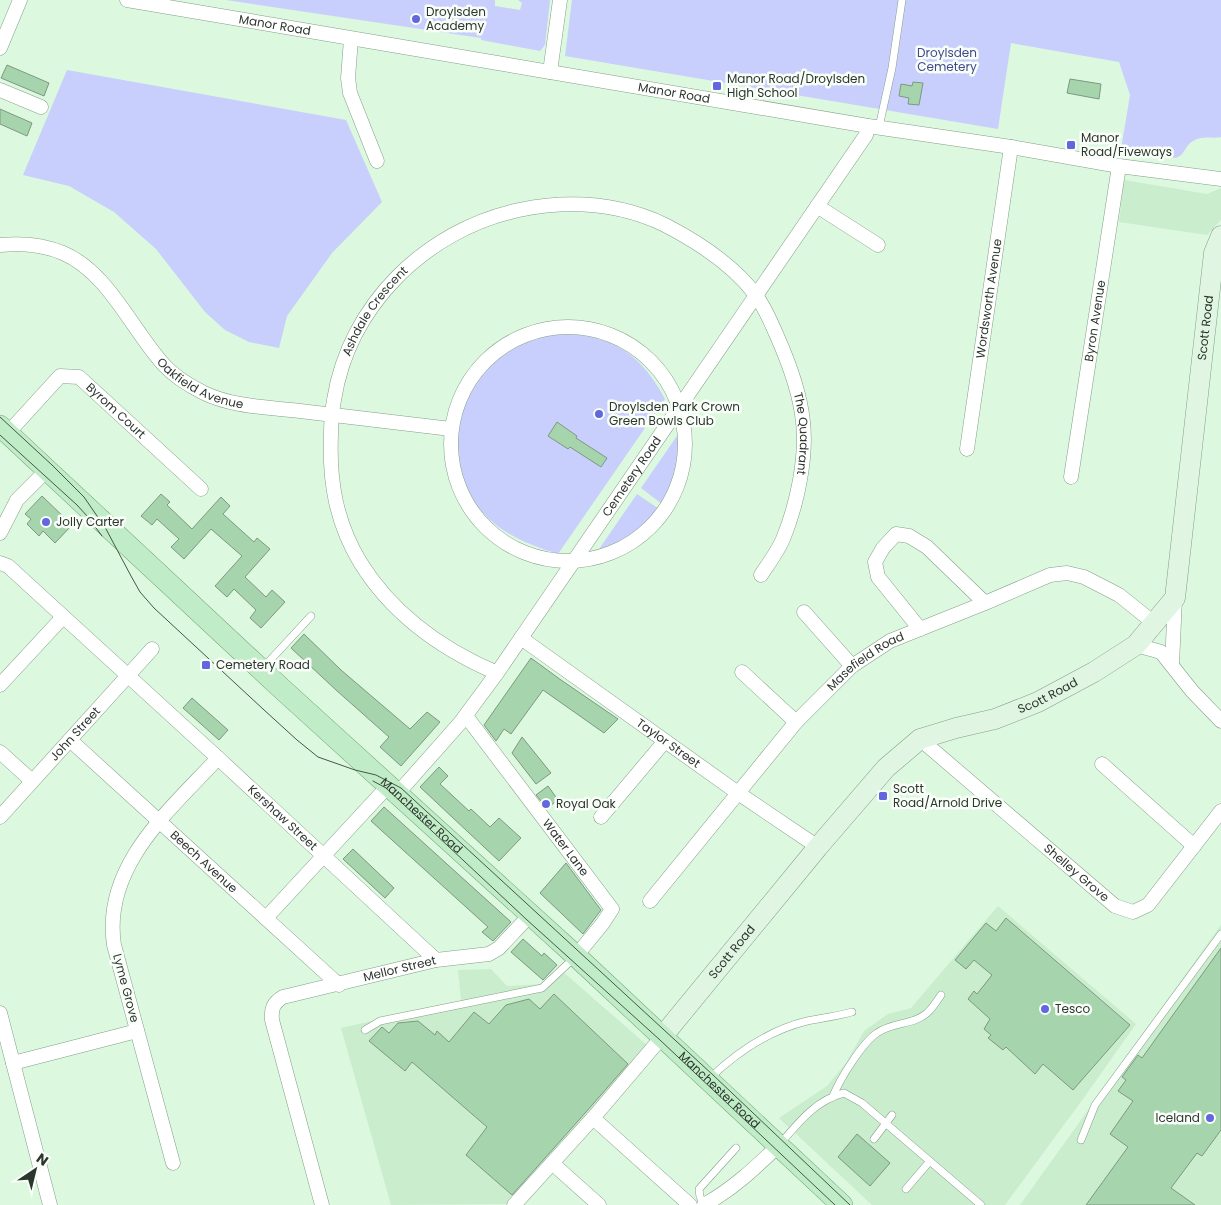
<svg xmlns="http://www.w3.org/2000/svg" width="1221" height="1205" font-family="Poppins,sans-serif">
  <rect width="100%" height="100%" fill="#dcf8df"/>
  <path fill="#caedce" d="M1124 180 1207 194 1221 188V220L1207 235 1119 222Z
    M998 906 1136 1024 1083 1099 1005 1205H872L779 1118 827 1086 846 1063 864 1031 888 1014 911 1008Z
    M1221 925V1205H1020Z
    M491 969 507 986 543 984 562 971 648 1046 507 1204 391 1205 341 1028 461 1001 458 970Z"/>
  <path fill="#c8cffc" d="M226 0H495V6L520 10 522 3 518 0H550L545 45 540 51 481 40V38Z
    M572 0H1221V137C1211 139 1202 135 1193 141 1185 145 1185 155 1176 158L1121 149 1130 95 1119 62 1011 43 998 129 565 56Z
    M67 70 346 120 382 202 332 253 287 316 279 348 249 342 225 330 205 312 156 249 114 212 69 186 23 175Z
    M560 334C612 334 641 354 665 399L558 554C526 544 496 532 475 503 463 487 457 465 457 446 457 384 500 341 560 334Z
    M679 433C681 458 675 482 662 504L641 488Z
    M637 494 659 509C644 530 621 544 597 552Z"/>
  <path fill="#a6d4ac" stroke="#7e9881" d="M7 65 49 83 44 96 1 78Z
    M1070 79 1101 84 1099 99 1067 93Z
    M913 82 923 83 919 105 908 104 909 98 899 96 901 84 912 86Z
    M0 109 32 123 27 136 0 124Z
    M557 422 577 436 576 438 607 458 601 467 570 447 568 449 548 436Z
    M161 494 170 502 167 505 192 529 221 497 230 506 223 514 254 542 257 538 270 549 245 577 266 597 272 590 285 602 261 628 250 618 256 610 234 589 227 597 215 586 242 556 211 529 184 559 171 547 179 539 157 519 152 525 141 516Z
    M42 496 72 525 55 543 43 531 39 536 27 524 31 519 25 514Z
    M304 634 341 670 410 729 427 712 440 722 401 766 380 747 389 737 336 690 291 648Z
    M531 658 561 680 618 719 604 733 543 690 511 734 504 729 496 741 484 725Z
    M192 698 228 730 219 740 183 708Z
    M522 737 551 773 536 784 512 753Z
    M439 767 448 776 440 784 469 811 471 809 490 827 499 818 521 838 499 861 420 787Z
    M548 786 558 800 547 808 536 795Z
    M384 807 511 922 493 941 482 932 488 927 371 821Z
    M353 849 394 888 385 898 343 859Z
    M566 863 601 910 583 934 540 893Z
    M1006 918 1130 1025 1073 1090 1043 1064 1035 1074 1006 1047 1003 1050 988 1038 991 1035 984 1029 990 1019 968 999 974 991 977 994 992 975 974 960 966 969 955 960 986 923 996 931Z
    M523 939 542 956 544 953 557 965 543 980 511 952Z
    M1221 948V1130L1202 1156 1197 1153 1171 1188 1195 1205H1086L1128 1147 1110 1134 1133 1101 1118 1091 1126 1080 1122 1077 1138 1055 1142 1058Z
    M554 994 628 1064 586 1112 512 1195 466 1155 487 1127 412 1062 405 1071 369 1041 382 1027 389 1033 398 1023 418 1021 435 1035 437 1031 449 1042 474 1012 489 1024 506 1005 529 999 540 1009Z
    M857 1134 890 1163 870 1186 838 1157Z"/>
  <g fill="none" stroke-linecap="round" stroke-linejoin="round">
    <defs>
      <path id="lane" d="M879 127 892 68 902 0
        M262 669 311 616
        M365 1030 380 1021 542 988 574 958
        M709 1079C736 1053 770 1030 807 1021 823 1018 837 1016 852 1012
        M833 1096C840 1079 862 1043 877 1033 892 1022 914 1025 927 1013 932 1009 937 1001 941 995
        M874 1139 892 1115
        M1081 1140 1095 1105 1221 934
        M781 1143C799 1122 816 1100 844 1093L862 1103 981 1205
        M906 1189 930 1161
        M705 1205 700 1197 699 1189 736 1148"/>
      <g id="street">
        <path id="s1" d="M127 0 868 126 1011 147 1119 166 1221 179"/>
        <path d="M351 39 348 78 350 93 377 161"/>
        <path d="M0 48 20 0"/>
        <path d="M550 72 560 0"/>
        <path d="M0 90 41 107"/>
        <path d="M817 206 878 245"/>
        <path id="s2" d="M0 245C20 243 44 245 63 253 108 272 132 330 164 365 174 376 190 386 204 393 233 407 268 407 300 411 350 417 400 423 451 429"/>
        <circle cx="568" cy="444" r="117"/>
        <path id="s3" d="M8 433 60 376 79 377 201 489"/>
        <path id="s4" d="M967 449 1011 147"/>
        <path id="s5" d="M1071 477 1119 166"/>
        <path d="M0 533 17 500 48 469"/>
        <path id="s6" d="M0 563 8 566 218 758 436 960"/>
        <path d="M804 612 852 666"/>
        <path d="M920 629 878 577 875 562 883 548 896 534 909 536 927 547 985 603"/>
        <path id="s7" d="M521 638 738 793 818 847"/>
        <path d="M1136 645 1161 652 1192 691 1221 721"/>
        <path d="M1172 665 1175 598"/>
        <path d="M742 672 796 722"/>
        <path id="s8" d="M497 673C441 649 392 614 360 562 336 522 329 481 331 435 331 423 332 411 334 400 349 305 426 230 519 210 568 200 619 203 665 225 698 242 732 264 755 294 764 306 771 322 777 336 789 363 800 392 803 422 807 458 797 505 783 539 778 551 769 563 761 575"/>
        <path d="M0 685 63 617"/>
        <path id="s9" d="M466 716 612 909 603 923 576 956"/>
        <path id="s10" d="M920 739 1115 906 1133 912 1148 905 1221 811"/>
        <path id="s11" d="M70 740 339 985"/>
        <path d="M0 752 32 781"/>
        <path d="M1102 764 1194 846"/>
        <path id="s12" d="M398 793 460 723 497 673 866 135 868 126"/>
        <path id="s13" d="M0 817 152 649"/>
        <path d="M601 817 665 741"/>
        <path id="s14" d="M650 901 796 722 852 666 890 641 985 603 1050 575 1067 573 1084 577 1119 595 1154 623"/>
        <path d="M266 918 389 785"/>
        <path d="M0 1013 50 1205"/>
        <path d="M13 1063 137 1031"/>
        <path d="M593 1118 690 1205"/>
        <path d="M173 1163 114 945C102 866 170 810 218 758"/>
        <path d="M552 1163 599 1205"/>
        <path id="s15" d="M322 1205 272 1020C271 1009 273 1003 283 997L436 960 489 954 499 948 530 915"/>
        <path d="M514 1205 593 1118 662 1037"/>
        <path d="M704 1205C733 1189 755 1168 779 1145"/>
      </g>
      <g id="secondary">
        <path id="s16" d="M662 1037 818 847 886 768 920 739 956 728 995 719 1038 702 1094 672 1136 645 1175 598 1214 253 1221 236"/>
      </g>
      <g id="primary">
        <path id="s17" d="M0 426 282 689 576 956 842 1205"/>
      </g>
    </defs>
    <use href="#lane" stroke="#859f88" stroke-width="8"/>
    <use href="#street" stroke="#859f88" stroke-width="15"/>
    <use href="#secondary" stroke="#859f88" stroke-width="21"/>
    <use href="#primary" stroke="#71a578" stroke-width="22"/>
    <use href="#lane" stroke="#fff" stroke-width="7"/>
    <use href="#street" stroke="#fff" stroke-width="14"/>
    <use href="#secondary" stroke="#e0f6e3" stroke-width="20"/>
    <use href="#primary" stroke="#c0edc7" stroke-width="21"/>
    <path stroke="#485549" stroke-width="1" d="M0 417 52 465 84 497 106 529 131 576 140 592 154 608 263 709 297 740 318 757 355 770 376 775 401 788 713 1075 850 1205
      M0 435 77 505 88 517 102 536
      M373 781 386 788 526 919 660 1040 835 1205"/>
  </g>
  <g fill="#6267e0" stroke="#f9fef9" stroke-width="2">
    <circle cx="416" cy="19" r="5"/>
    <rect x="712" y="81" width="10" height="10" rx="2.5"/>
    <rect x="1066" y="140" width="10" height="10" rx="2.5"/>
    <circle cx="599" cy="414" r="5"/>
    <circle cx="46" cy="522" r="5"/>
    <rect x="201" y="660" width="10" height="10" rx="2.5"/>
    <rect x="878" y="791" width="10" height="10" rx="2.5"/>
    <circle cx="546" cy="804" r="5"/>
    <circle cx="1045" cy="1009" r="5"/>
    <circle cx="1210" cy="1118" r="5"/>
  </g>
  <g text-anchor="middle" stroke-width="5" stroke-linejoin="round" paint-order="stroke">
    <g font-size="12" fill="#2c362d" stroke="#f9fef9" text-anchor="start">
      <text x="426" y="16">Droylsden<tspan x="426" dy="14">Academy</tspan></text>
      <text x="727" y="83">Manor Road/Droylsden<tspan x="727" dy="14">High School</tspan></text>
      <text x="1081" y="142">Manor<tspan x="1081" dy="14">Road/Fiveways</tspan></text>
      <text x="609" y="411">Droylsden Park Crown<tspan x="609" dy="14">Green Bowls Club</tspan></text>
      <text x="56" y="526">Jolly Carter</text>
      <text x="216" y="669">Cemetery Road</text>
      <text x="893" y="793">Scott<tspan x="893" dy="14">Road/Arnold Drive</tspan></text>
      <text x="556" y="808">Royal Oak</text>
      <text x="1055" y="1013">Tesco</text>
      <text x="1200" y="1122" text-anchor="end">Iceland</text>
    </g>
    <g font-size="12" fill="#2c362d" stroke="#f9fef9">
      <text dy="4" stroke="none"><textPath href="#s1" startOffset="150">Manor Road</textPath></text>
      <text dy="4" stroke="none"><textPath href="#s1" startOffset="555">Manor Road</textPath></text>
      <text dy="4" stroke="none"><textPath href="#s4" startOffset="152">Wordsworth Avenue</textPath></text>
      <text dy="4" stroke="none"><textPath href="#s8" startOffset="446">Ashdale Crescent</textPath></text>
      <text dy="4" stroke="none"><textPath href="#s5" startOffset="158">Byron Avenue</textPath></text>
      <text dy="4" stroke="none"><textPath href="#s16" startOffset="965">Scott Road</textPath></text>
      <text dy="4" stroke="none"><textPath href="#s2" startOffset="258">Oakfield Avenue</textPath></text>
      <text dy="4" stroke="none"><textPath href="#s3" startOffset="146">Byrom Court</textPath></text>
      <text dy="4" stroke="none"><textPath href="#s8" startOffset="1041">The Quadrant</textPath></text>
      <text dy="4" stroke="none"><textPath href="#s12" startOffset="394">Cemetery Road</textPath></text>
      <text dy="4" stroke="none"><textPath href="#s14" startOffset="324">Masefield Road</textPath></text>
      <text dy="4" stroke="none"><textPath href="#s16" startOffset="530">Scott Road</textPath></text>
      <text dy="4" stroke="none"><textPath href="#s13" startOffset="112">John Street</textPath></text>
      <text dy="4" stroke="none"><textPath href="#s7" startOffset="181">Taylor Street</textPath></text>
      <text dy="4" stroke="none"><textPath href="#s17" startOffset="574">Manchester Road</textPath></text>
      <text dy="4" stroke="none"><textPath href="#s6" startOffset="381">Kershaw Street</textPath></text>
      <text dy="4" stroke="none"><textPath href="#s9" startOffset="165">Water Lane</textPath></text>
      <text dy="4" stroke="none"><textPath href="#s11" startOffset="181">Beech Avenue</textPath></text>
      <text dy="4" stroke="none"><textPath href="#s10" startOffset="206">Shelley Grove</textPath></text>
      <text dy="4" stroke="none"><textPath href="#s16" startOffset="110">Scott Road</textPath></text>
      <text dy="4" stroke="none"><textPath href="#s15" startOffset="339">Mellor Street</textPath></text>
      <text transform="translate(126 988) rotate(75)" y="4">Lyme Grove</text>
      <text dy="4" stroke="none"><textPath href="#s17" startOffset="979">Manchester Road</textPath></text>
    </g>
    <g font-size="12" fill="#434989" stroke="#f9fef9">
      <text x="947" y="57">Droylsden<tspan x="947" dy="14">Cemetery</tspan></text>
    </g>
  </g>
  <g transform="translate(35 1170) rotate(35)" stroke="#f9fef9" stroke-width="4" paint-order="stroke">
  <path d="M0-4L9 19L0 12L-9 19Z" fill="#2c362d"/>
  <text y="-8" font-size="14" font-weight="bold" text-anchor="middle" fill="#2c362d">N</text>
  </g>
</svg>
